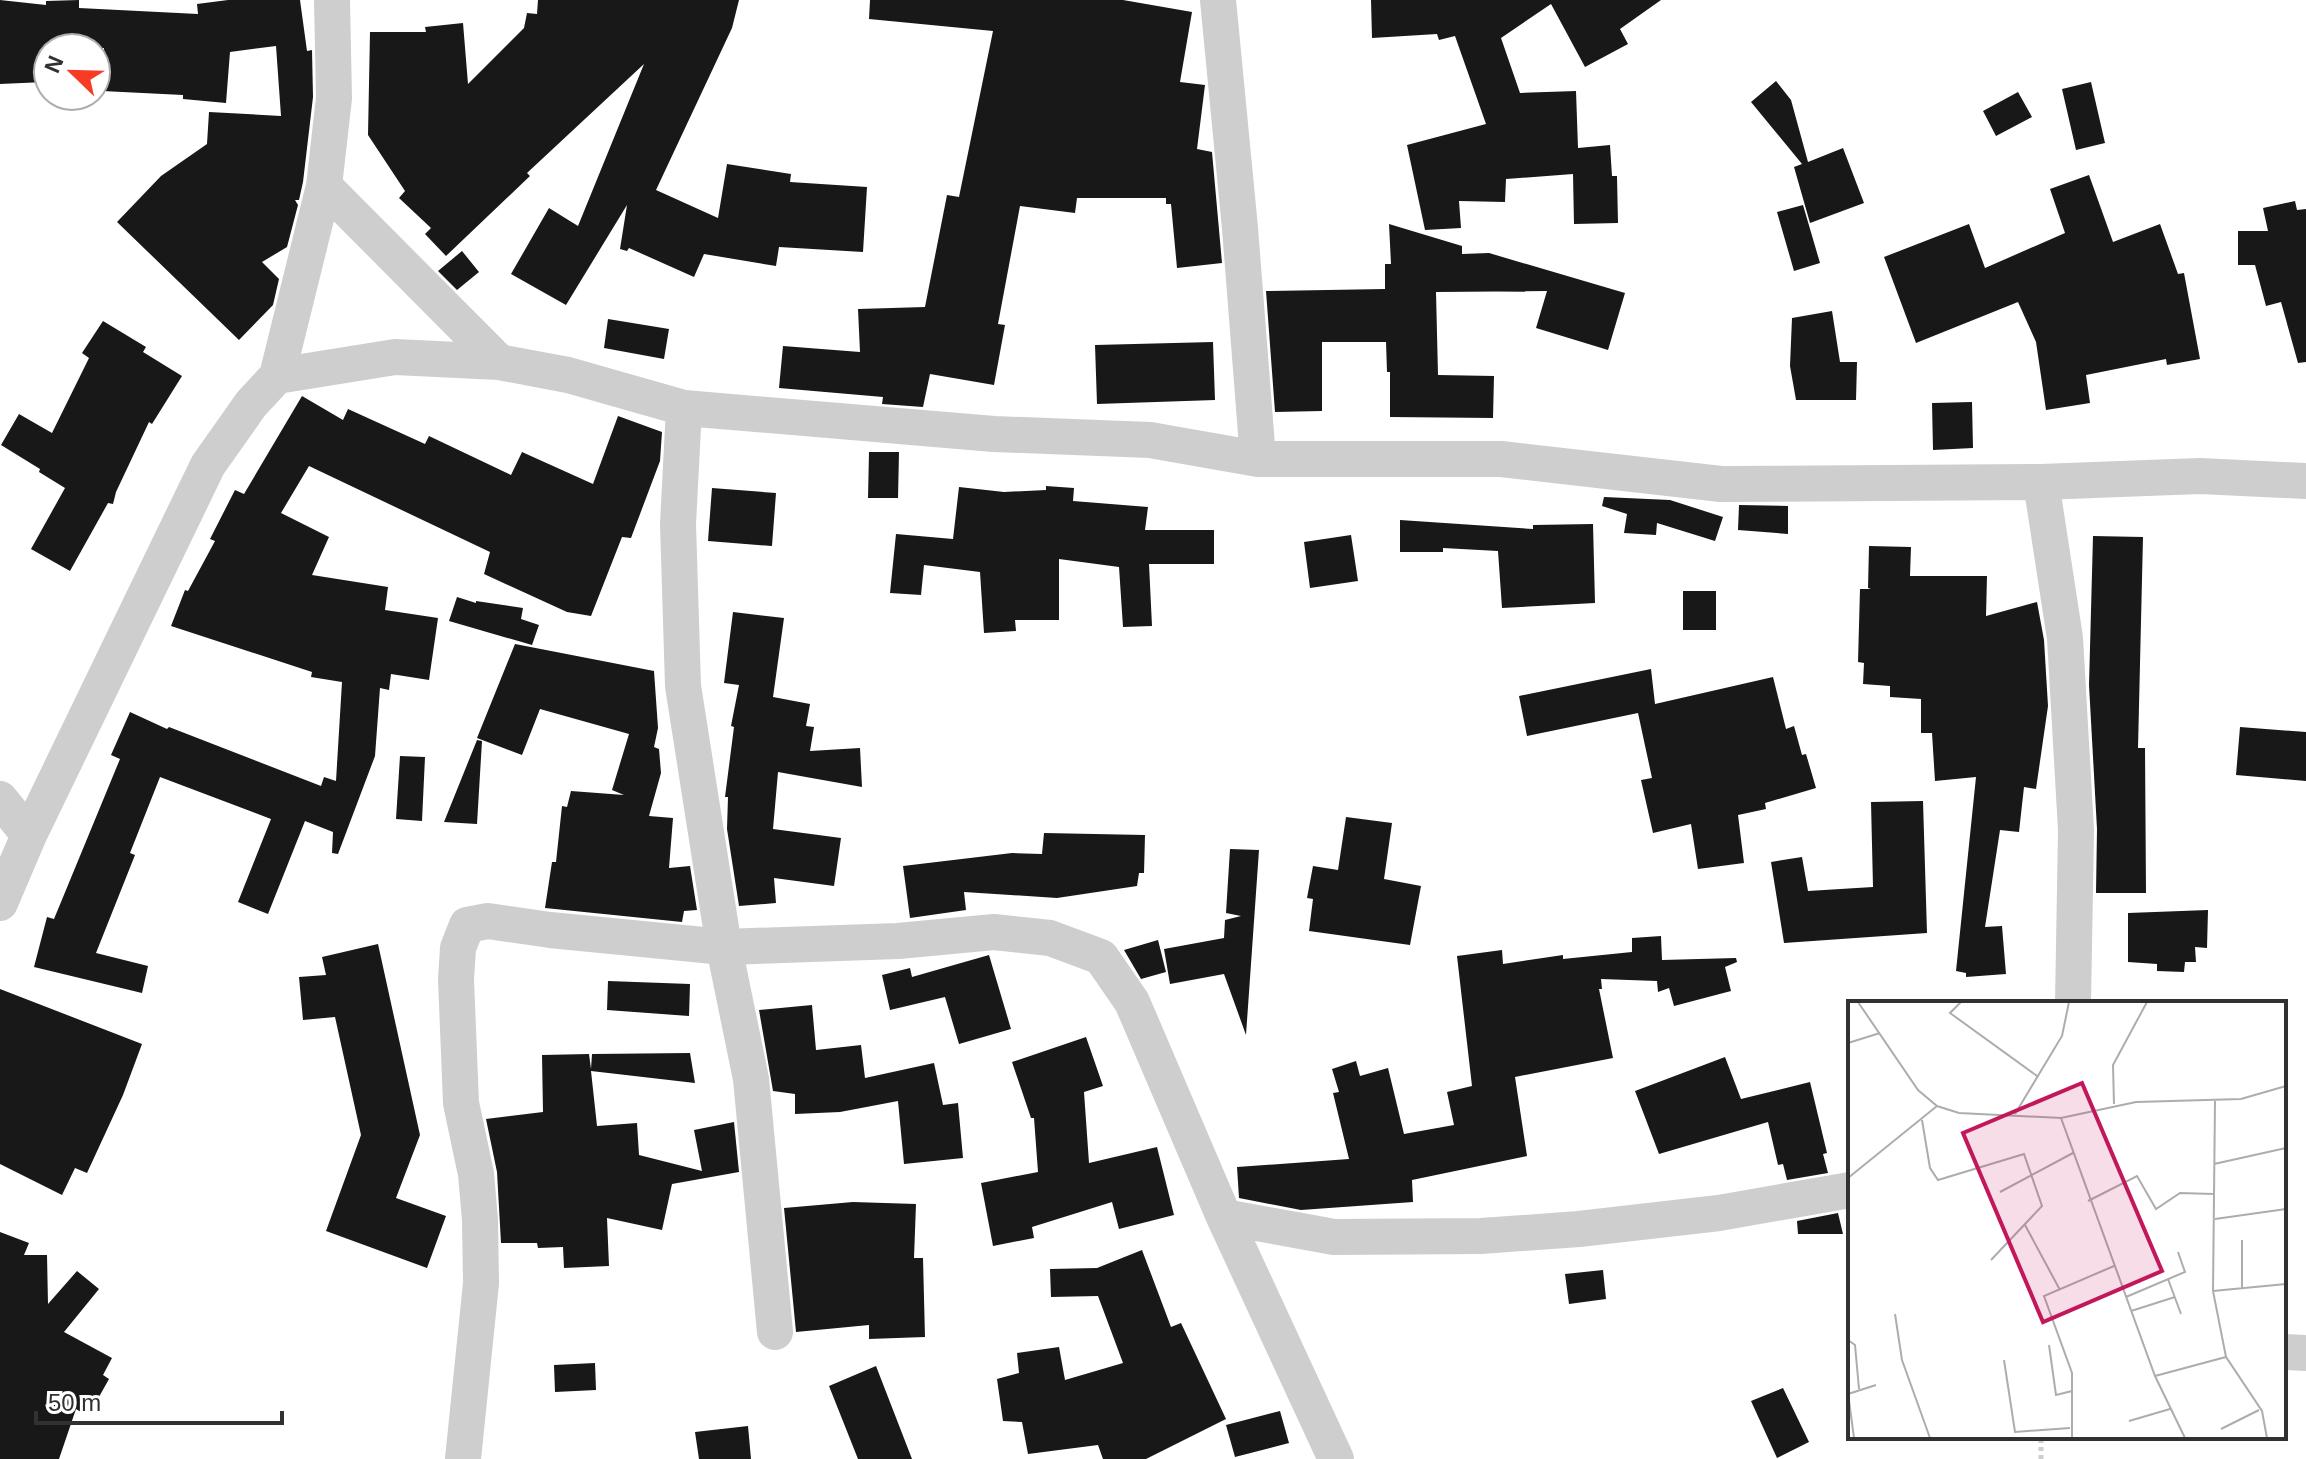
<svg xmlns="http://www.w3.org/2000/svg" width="2306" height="1459" font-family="Arial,sans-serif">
  <rect width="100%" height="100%" fill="#fff"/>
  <path fill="#181818" d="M0 0 46 5V1L79 0V8L198 14 197 4 228 0H300L307 51 312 50 313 97 303 182 299 200H295L298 205 287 247 262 262 279 279 273 305 239 340 117 222 161 176 207 144 209 112 281 116 276 46 230 52 226 103 183 99V95L102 91 104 48H48V78H45V82L0 84Z
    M538 0H739L732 28 656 190 718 218 727 164 791 174 790 182 867 187 863 252 779 247 776 266 704 254 694 277 629 248 627 251 620 249 627 205 566 305 511 274 549 208 578 226 644 64 527 173 530 176 446 256 425 234 431 228 399 198 405 191 368 135 370 32H426L425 27 463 23 468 84 524 28 527 13 537 14Z
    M870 0H1123L1192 12 1180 82 1205 85 1197 149 1212 152 1222 263 1177 268 1171 204H1166V198H1077L1075 213 1020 206 998 324 1005 325 994 385 930 374 923 407 882 404 883 397 779 388 783 346 860 352 858 309 925 307 947 195 959 197 993 31 869 19Z
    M1371 0H1661L1620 29 1628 44 1585 67 1551 4 1501 38 1520 93 1576 91 1578 148 1610 145 1612 176H1617L1618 223 1574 224 1573 174 1506 179 1505 202 1459 201 1461 228 1425 230 1407 145 1486 124 1455 36 1439 40 1437 34 1372 38Z
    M1776 81 1791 100 1808 162 1843 148 1864 203 1810 223 1794 167 1802 164 1751 102Z
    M2091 82 2105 143 2076 150 2062 89Z
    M2018 92 2032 117 1996 136 1983 111Z
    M2089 175 2113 242 2160 224 2178 274 2184 273 2200 359 2167 365 2166 359 2086 375 2090 403 2046 410 2036 342 2018 302 1916 343 1884 257 1969 224 1985 268 2065 233 2050 189Z
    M2295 201 2297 210 2306 209V362L2298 363 2281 302 2266 306 2255 265H2238V231H2268L2263 208Z
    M1803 205 1820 263 1794 271 1777 212Z
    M1389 224 1462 246V254L1489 253 1625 293 1608 350 1536 328 1547 291 1436 292 1438 375 1494 376 1493 418 1390 417V372H1387L1386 342H1322V411L1275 412 1266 291 1385 289V264H1391Z
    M462 251 479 272 457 290 438 271Z
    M1832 311 1840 362H1857L1856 400H1796L1790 366 1792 318Z
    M608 319 669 329 664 359 604 348Z
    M103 321 146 347 143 352 182 376 152 424 149 422 116 492 113 504 108 503 70 571 31 549 65 488 39 472 40 469 1 445 19 414 52 433 89 358 82 353Z
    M1213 342 1215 400 1097 404 1095 345Z
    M302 396 343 420 348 409 425 444 429 436 511 475 522 452 593 484 618 416 662 432 660 461 631 538 622 537 591 616 567 612 484 574 490 552 309 466 281 513 329 537 312 575 388 587 385 610 438 618 429 680 391 674 389 690 380 688 375 756 338 854 332 853 333 832 305 821 268 914 238 902 271 819 160 777 130 853 135 855 96 953 148 966 142 993 34 967 47 917 54 919 120 759 111 755 130 712 167 729 169 727 321 786 324 777 336 781 342 682 311 677 312 672 171 626 185 590 188 591 215 541 210 539 235 490 244 494Z
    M1972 402 1973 448 1933 450 1932 403Z
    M869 452H899L898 498H868Z
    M1046 486 1074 488 1073 501 1148 507 1145 530H1214V564H1149L1152 626 1123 627 1119 567 1059 559V620H1015L1016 631 984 633 980 572 924 565 921 595 890 593 896 534 953 539 959 487 1004 492 1046 490Z
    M712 488 776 493 772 546 708 541Z
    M1604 497 1670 500 1723 517 1715 541 1657 523 1656 535 1624 533 1627 514 1602 506Z
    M1739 505 1788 506V534L1738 530Z
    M1400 520 1533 529V525L1593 524 1595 603 1502 608 1498 551 1443 548V552H1400Z
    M1351 535 1358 581 1310 588 1304 542Z
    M2093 536 2143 537 2138 748H2145L2146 893H2096L2097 829 2089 685Z
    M1869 546 1911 547 1910 576H1987L1986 616 2037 602 2044 640 2048 706 2036 789 2024 787 2019 832 2000 830 1985 927 2002 926 2006 974 1966 977V973L1956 971 1976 777 1935 781 1932 733H1921V699L1890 697V686L1863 684 1864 663 1858 662 1860 589H1871L1868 588Z
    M1683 591H1716V630H1683Z
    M457 597 476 603V601L523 608 521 619 539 625 532 645 449 621Z
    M733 612 784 618 773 697 810 704 806 726 814 727 810 751 860 748 862 787 778 772 773 829 841 838 834 886 774 878 776 903 739 906 727 829 728 797H725L734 727 731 726 739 685 724 683Z
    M515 644 654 671 658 728 654 747 659 749 661 773 649 816 673 818 669 868 690 866 697 910 684 911 682 922 545 908 552 862H556L562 806 567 807 571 791 624 795 612 790 629 734 540 709 522 755 477 738Z
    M1651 669 1655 704 1773 677 1786 729 1794 726 1802 755 1806 754 1816 788 1765 803 1766 809 1738 815 1744 863 1698 869 1691 824 1653 833 1641 780 1652 778 1638 713 1527 736 1519 696Z
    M2240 727 2306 732V781L2236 775Z
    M477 740 482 741 477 824 444 822Z
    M400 756 425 757 422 821 396 819Z
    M1923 801 1927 933 1784 943 1771 862 1802 857 1808 891 1873 887 1871 802Z
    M1346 817 1392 823 1384 879 1421 886 1410 945 1309 931 1313 899 1307 898 1313 866 1338 870Z
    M1044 833 1145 835 1144 873H1139L1137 886 1057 898 964 892 966 910 910 918 903 866 1012 853 1042 854Z
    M1230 849 1259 850 1246 1035 1224 974 1170 984 1164 949 1224 938 1225 920 1241 916 1226 913Z
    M2208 910 2207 948 2195 947 2196 962H2185L2184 972 2157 971V964L2128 962V913Z
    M1661 936 1662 960 1736 958 1737 962 1725 967 1731 991 1674 1006 1669 988 1658 992 1657 981 1601 979 1602 989H1599L1613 1058 1515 1077 1527 1156 1412 1180 1413 1202 1301 1210 1239 1198 1237 1167 1349 1159 1333 1093 1339 1092 1332 1069 1356 1061 1360 1076 1388 1068 1404 1134 1454 1125 1447 1092 1472 1086 1457 956 1502 950 1503 964 1563 955V959L1632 952V938Z
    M1158 940 1166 972 1141 979 1124 950Z
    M378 944 420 1135 396 1198 446 1216 427 1268 326 1231 361 1135 335 1017 303 1020 299 977 326 975 322 957Z
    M989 955 1011 1029 959 1044 945 997 890 1010 882 975 910 968 912 977Z
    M608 981 690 984 689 1016 607 1010Z
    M0 989 142 1044 123 1095 87 1173 75 1168 62 1195 0 1164Z
    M812 1005 816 1050 861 1045 865 1078 934 1063 943 1105 958 1103 963 1158 904 1164 898 1101 840 1112 795 1114V1094L773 1091 759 1010Z
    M1086 1037 1103 1086 1084 1092 1089 1163 1157 1147 1174 1215 1119 1229 1112 1202 1032 1227 1034 1238 993 1246 981 1183 1038 1172 1034 1118H1031L1012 1062Z
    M690 1053 695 1083 591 1071 597 1126 637 1123 639 1155 702 1171 694 1130 734 1122 739 1172 672 1184 662 1230 607 1218 609 1266 564 1268 563 1247 538 1248 537 1243H501L497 1172 486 1119 543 1112 542 1055 589 1054 591 1069 592 1054Z
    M1725 1057 1741 1099 1810 1082 1827 1153 1823 1154 1828 1173 1787 1180 1783 1164 1778 1165 1768 1122 1659 1154 1635 1091Z
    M853 1202 916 1204 914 1258H923L925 1337 869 1339V1325L796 1332 784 1208Z
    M1838 1213 1843 1234H1798L1797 1221Z
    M0 1232 29 1243 24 1255H47L48 1304 77 1271 99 1289 64 1332 112 1358 103 1375 109 1379 95 1404 88 1400 81 1412 76 1409 59 1459H0Z
    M1142 1250 1171 1327 1181 1323 1226 1419 1146 1459H1103L1098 1445 1028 1454 1022 1422 1003 1421 997 1379 1019 1373 1017 1353 1059 1347 1065 1380 1123 1363 1098 1296 1051 1297 1050 1269 1097 1268Z
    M1603 1270 1606 1299 1569 1304 1565 1274Z
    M595 1363 596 1390 555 1392 554 1365Z
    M876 1366 912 1459H858L829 1386Z
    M1783 1388 1809 1442 1777 1458 1751 1401Z
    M1280 1411 1289 1443 1235 1457 1226 1425Z
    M748 1426 751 1459H699L695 1432Z"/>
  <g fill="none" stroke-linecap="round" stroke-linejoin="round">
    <path stroke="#cecece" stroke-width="5" stroke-dasharray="4 4" stroke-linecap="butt" d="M2041 1459V1437"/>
    <path stroke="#cecece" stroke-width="36" d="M1218 0 1240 228 1258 459
      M324 186 499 362
      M277 376 324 186 334 98 332 0
      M684 408 678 524 683 686 724 947 751 1079 775 1332
      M2041 482 2065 638 2076 830 2073 1003
      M0 799 29 835
      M0 903 29 835 208 465 251 404 277 376 395 357 499 362 568 375 684 408 994 434 1150 440 1258 459H1501L1721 484 2041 482 2200 476 2306 481
      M1224 1217 1334 1237 1481 1236 1579 1229 1719 1213 1850 1190
      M2284 1352 2306 1353
      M463 1459 481 1283 480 1220 476 1174 461 1103 456 979 458 948 467 925 488 921 550 930 724 947 898 941 994 932 1050 938 1101 957 1132 1002 1224 1217 1336 1459"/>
  </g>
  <g transform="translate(1848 1001)">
    <rect width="438" height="438" fill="#fff"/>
    <path fill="none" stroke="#adadad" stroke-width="2" d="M10 1 70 89 89 105 111 112 213 117 307 375 337 437M113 1 102 12 189 75M0 42 32 32M367 100 365 290 378 356M266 103 265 64 299 1M167 113 214 35 221 1M213 117 288 101 393 98 438 85M74 119 82 167 90 179 176 153 194 205 143 259M366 163 438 147M0 177 89 105M152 191 225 152M240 200 289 175 308 208 332 192 366 193M367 218 438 208M177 224 212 289M394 239V288M320 278 333 313M365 290 438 283M278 296 337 271 330 251M283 310 327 296M47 313 54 359 82 437M0 339 7 344 11 388M201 344 208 394 224 390M156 359 167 431 222 427M307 375 378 356 414 410 419 437M0 392 6 437M0 393 28 384M281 420 322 408M373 428 411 409M224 437V372L196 295 266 265"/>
    <path fill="#c2185b" fill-opacity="0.15" stroke="#c2185b" stroke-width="4" d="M234 82 314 270 195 321 115 132Z"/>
    <rect width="438" height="438" fill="none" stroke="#313131" stroke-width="4"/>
  </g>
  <g transform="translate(72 72) rotate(293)"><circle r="38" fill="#ffffff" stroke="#adadad" stroke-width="2"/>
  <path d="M0-6L14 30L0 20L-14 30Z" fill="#f63c24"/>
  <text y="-12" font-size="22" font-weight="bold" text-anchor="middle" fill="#313131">N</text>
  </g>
  <path d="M36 1411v12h246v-12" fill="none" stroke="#313131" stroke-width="4"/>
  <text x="48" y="1411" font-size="24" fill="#313131" stroke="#ffffff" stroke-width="6" paint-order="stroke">50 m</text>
</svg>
